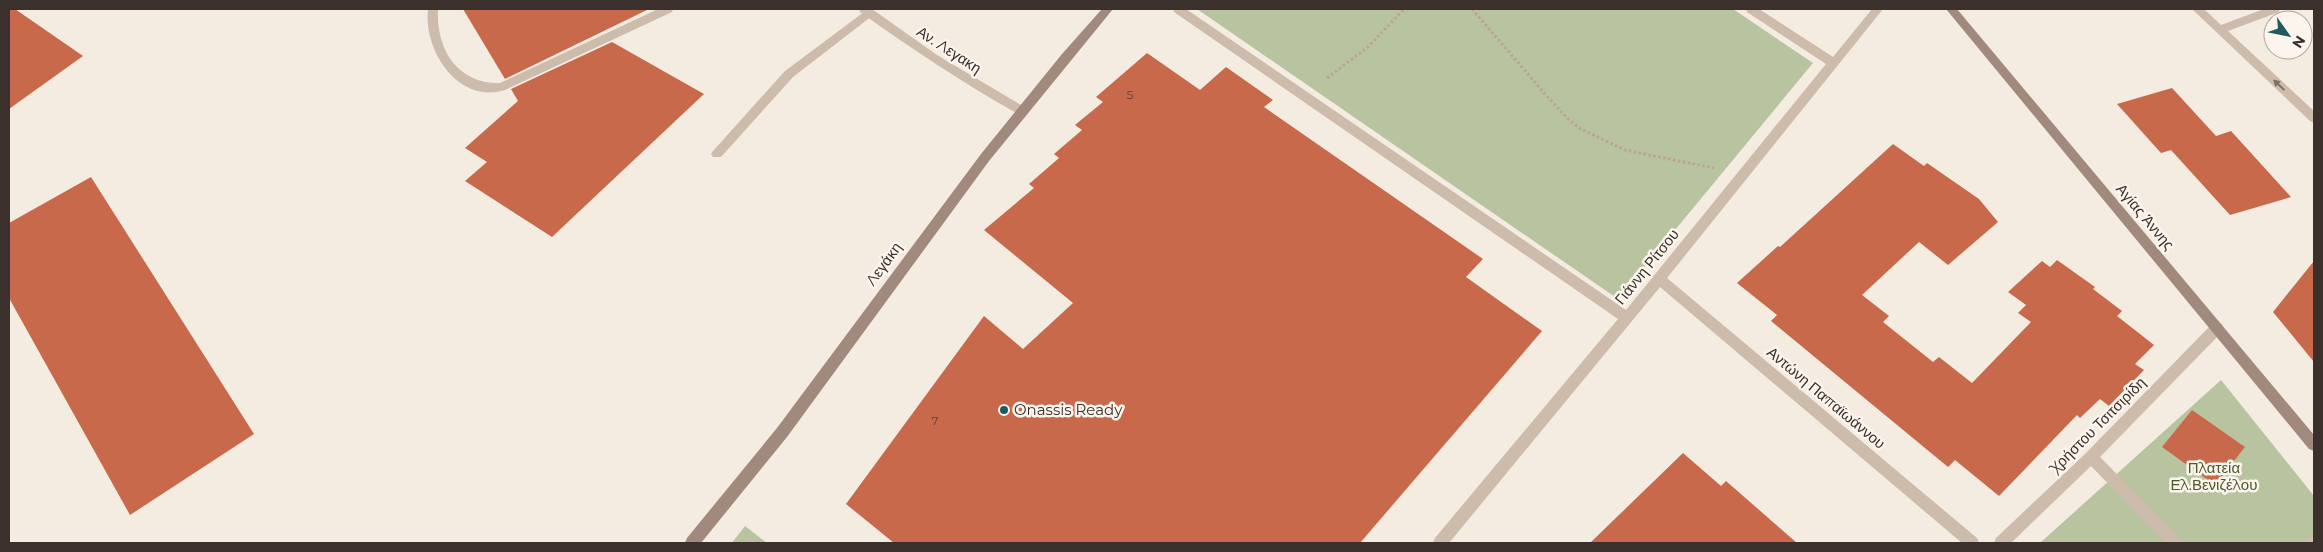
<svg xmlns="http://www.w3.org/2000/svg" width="2323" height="552" viewBox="0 0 2323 552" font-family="Montserrat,sans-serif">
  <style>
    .green { fill: #b8c4a0 }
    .building { fill: #c8694b }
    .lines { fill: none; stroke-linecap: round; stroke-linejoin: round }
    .path { stroke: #b9a596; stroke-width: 3; stroke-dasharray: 2.5 2.5; stroke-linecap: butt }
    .lane { fill: #cdbbac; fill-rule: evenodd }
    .street { fill: #cdbbac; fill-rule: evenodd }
    .secondary { fill: #a18a7d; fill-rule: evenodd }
    .oneway { fill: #7d6f65 }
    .poi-dot { fill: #1f5a5e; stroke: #fbf5ee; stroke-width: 2 }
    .labels { text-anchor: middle; stroke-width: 5; stroke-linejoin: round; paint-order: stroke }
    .number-label { font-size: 12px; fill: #5e3e33 }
    .street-label { font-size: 15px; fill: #3b302b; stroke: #fbf5ee }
    .poi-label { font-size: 15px; fill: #3b302b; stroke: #fbf5ee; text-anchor: start }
    .park-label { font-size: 15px; fill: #4a5a2e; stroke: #fbf5ee }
  </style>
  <rect width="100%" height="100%" fill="#f4ebe1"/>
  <g class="green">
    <path d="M1197 9H1733L1813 63 1618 299Z"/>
    <path d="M2221 380 2314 496V543H2040Z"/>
    <path d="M745 526 767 543H732Z"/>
  </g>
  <g class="building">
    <path d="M9 9H15L83 56 9 109Z"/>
    <path d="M463 9H649L505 79Z"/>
    <path d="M612 42 704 94 552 237 465 181 487 162 465 148 518 101 511 89Z"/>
    <path d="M1147 53 1200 90 1226 67 1273 100 1264 107 1483 259 1466 277 1542 331 1360 543H894L846 504 984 316 1023 349 1073 303 984 230 1034 188 1029 184 1059 158 1054 154 1082 130 1075 125 1103 102 1096 97Z"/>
    <path d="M2172 88 2216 136 2231 131 2291 197 2230 215 2171 150 2161 153 2117 104Z"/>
    <path d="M1893 144 1924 166 1927 163 1979 199 1998 222 1948 265 1919 242 1862 295 1889 316 1883 322 1933 362 1939 357 1972 383 2031 322 2018 313 2026 305 2008 292 2042 261 2050 267 2057 260 2095 287 2093 289 2122 311 2117 316 2154 345 2135 364 2144 370 2109 406 2100 399 2080 418 2077 415 1999 496 1955 460 1948 467 1771 321 1777 315 1737 283 1778 246 1780 247Z"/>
    <path d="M91 177 254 434 130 515 9 298V223Z"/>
    <path d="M2314 261V362L2273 312Z"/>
    <path d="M2192 410 2245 447 2215 485 2162 447Z"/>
    <path d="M1683 453 1721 486 1726 481 1797 543H1590Z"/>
  </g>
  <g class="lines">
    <g class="path">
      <path d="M1472 9 1545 94 1567 118 1581 129 1625 150 1714 168"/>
      <path d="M1327 78 1368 47 1404 9"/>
    </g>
    <g class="lane">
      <path d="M428 9H438C436 49 457 84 500 83L658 9H673L672 12 505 90C458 105 423 50 428 9Z"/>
      <path d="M868 9 872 10 873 13 872 16 793 77 721 157H713L711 154 713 151 785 71Z"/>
    </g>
    <g class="street">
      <path d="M859 9H872L937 55 1026 108 1028 111 1026 114H1018C963 83 912 49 860 12Z"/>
      <path d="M1173 9H1186L1626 310 1826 64 1747 12 1746 9H1759L1833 57 1872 9H1883L1667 278 1977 538 1979 543H1962L1660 287 1449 543H1433L1435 538 1618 319 1174 12Z"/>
      <path d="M2192 9H2204L2221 25 2264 9H2280L2279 12 2228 31 2314 111V123L2310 121Z"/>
      <path d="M2217 322 2222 324 2223 328 2222 332 2100 457 2180 538 2182 543H2166L2091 466 2011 543H1994L1996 538 2086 453 2212 324Z"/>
      <path d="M2314 536V543H2305L2307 538Z"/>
    </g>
    <g class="secondary">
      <path d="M1102 9H1113L989 161 787 437 701 543H685L687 538 777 428 981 154 1062 54Z"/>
      <path d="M1946 9H1957L2314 435V451L2309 449Z"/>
    </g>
  </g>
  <defs><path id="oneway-solid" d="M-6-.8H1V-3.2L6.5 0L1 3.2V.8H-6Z" transform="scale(1.25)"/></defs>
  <use class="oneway" href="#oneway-solid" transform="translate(2279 85) rotate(-137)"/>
  <circle class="poi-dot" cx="1004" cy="410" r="5"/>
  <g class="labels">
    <g class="number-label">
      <text x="1130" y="99">5</text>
      <text x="935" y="425">7</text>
    </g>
    <g class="street-label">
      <text transform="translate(949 50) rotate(33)" y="5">Αν. Λεγακη</text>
      <text transform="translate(2145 217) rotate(50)" y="5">Αγίας Άννης</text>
      <text transform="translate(884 264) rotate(-54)" y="5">Λεγάκη</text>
      <text transform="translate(1647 267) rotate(-51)" y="5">Γιάννη Ρίτσου</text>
      <text transform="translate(1826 398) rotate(40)" y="5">Αντώνη Παπαϊωάννου</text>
      <text transform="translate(2098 425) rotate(-45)" y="5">Χρήστου Τσιτσιρίδη</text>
    </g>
    <g class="poi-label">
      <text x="1014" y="415">Onassis Ready</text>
    </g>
    <g class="park-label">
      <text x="2214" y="473">Πλατεία<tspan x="2214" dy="17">Ελ.Βενιζέλου</tspan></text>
    </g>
  </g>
  <rect width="2323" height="552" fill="none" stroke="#3b302b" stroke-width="20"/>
  <g transform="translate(2288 35) rotate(123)"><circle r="24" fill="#fbf5ee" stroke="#aea6a0"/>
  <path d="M0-4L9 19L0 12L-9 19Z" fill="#1f5a5e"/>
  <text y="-8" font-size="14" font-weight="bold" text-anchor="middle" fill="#3b302b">N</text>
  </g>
</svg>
